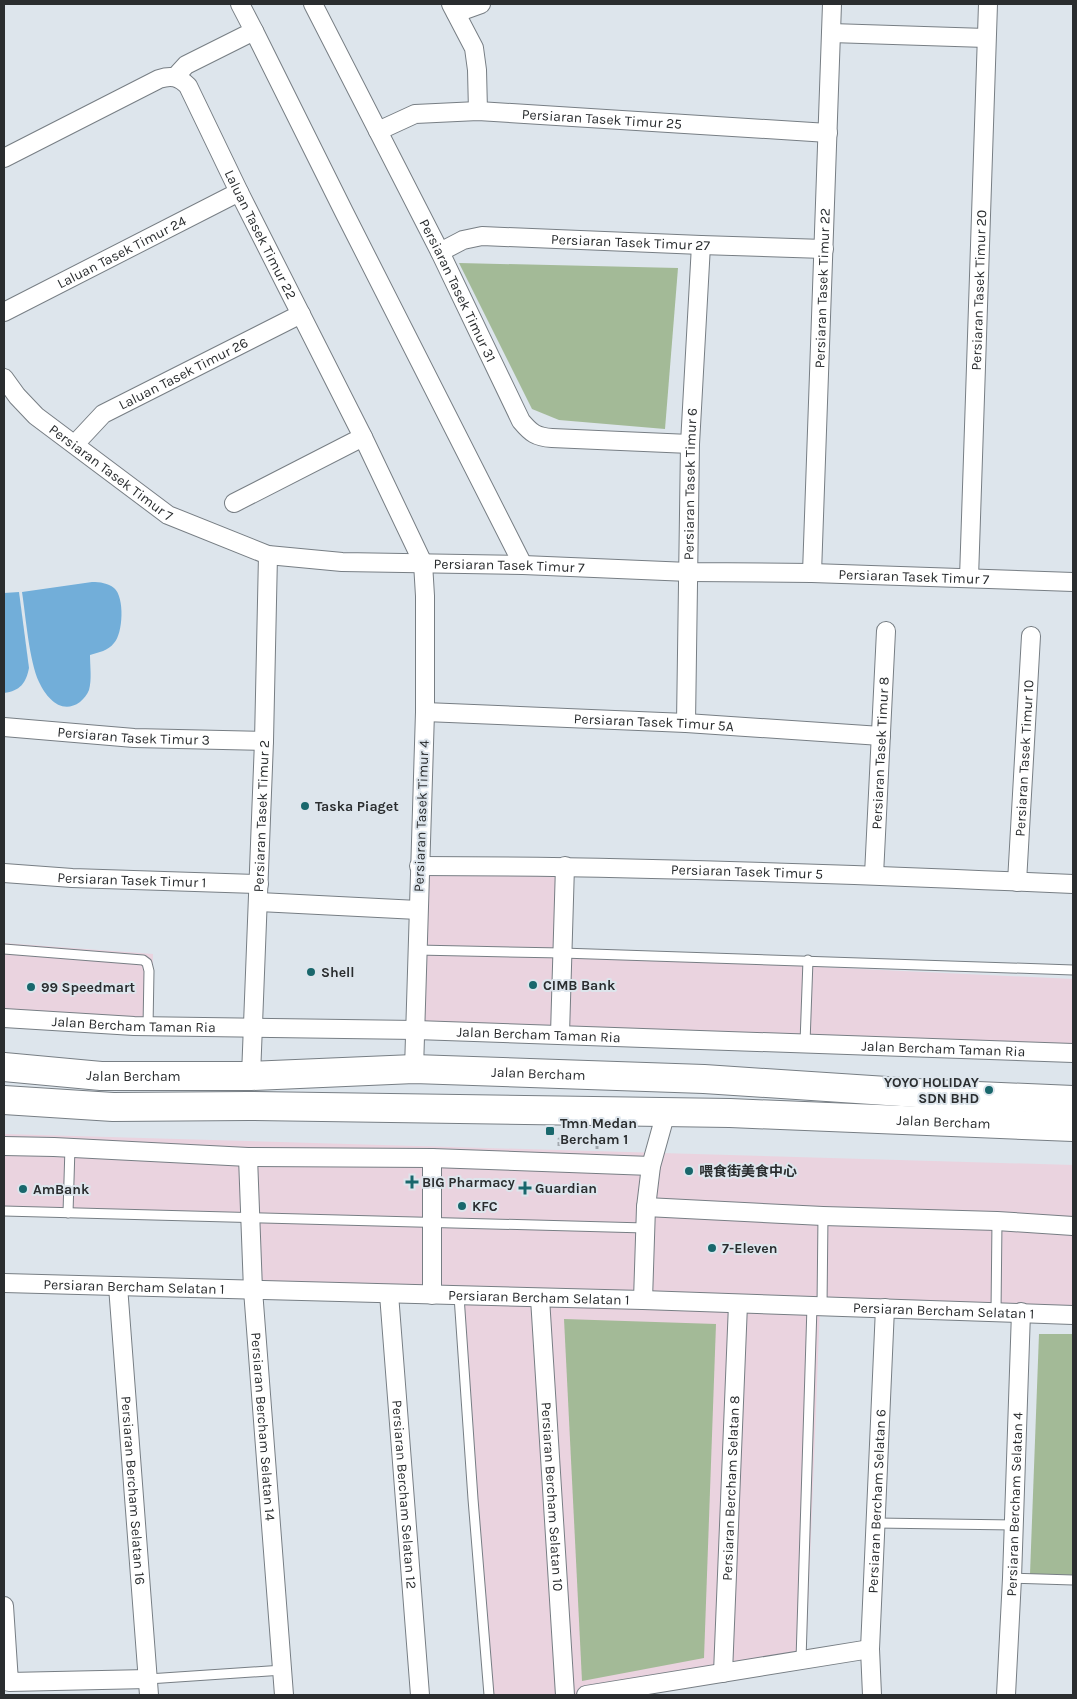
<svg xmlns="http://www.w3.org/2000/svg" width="1077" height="1699" viewBox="0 0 1077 1699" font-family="Karla,'Noto Sans SC',sans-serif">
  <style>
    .commercial { fill: #ead3df }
    .green { fill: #a3ba97 }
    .water { fill: #72aed9 }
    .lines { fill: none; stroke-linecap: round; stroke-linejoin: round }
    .service-casing { stroke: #777e84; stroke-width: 11 }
    .minor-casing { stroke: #777e84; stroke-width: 20 }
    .primary-casing { stroke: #777e84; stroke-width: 30 }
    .path { stroke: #a3a9af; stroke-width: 3; stroke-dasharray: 4 2.5; stroke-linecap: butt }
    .service { stroke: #fff; stroke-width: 9 }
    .minor { stroke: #fff; stroke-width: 18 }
    .primary { stroke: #fff; stroke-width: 28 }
    .poi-dot { fill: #19676c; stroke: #dde5ec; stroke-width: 2 }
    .labels { text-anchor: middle; stroke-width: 4; stroke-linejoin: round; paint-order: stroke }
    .street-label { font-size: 14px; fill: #2a2d2f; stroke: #dde5ec }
    .poi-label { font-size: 14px; font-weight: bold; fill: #2a2d2f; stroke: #dde5ec; text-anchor: start }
  </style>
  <rect width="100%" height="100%" fill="#dde5ec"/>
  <g class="commercial">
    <path d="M428 865 567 871V955L1073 979V1060L421 1038Z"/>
    <path d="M4 943 153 954 151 1027 4 1018Z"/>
    <path d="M4 1134 1073 1165V1317L820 1306 806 1662 612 1695H490L460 1300 256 1284V1219L4 1214Z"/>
  </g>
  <g class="green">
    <path d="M459 263 678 268 665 429 559 420 532 409Z"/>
    <path d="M564 1319 716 1324 704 1658 582 1681Z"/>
    <path d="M1039 1334H1073V1575L1030 1574Z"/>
  </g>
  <g class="water">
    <path d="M92 582C100 582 108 583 114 588 125 597 123 634 114 643 108 651 99 652 90 655 90 666 92 680 89 690 87 695 84 698 80 702 62 715 47 699 39 682 29 660 26 618 22 592Z"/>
    <path d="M19 592 29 668C26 683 20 691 4 693V593Z"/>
  </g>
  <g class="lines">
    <defs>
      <g id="service">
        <path d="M4 949 143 960 147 963 149 971 148 1027"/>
        <path d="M417 950 562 953 1073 970"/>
        <path d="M805 1043 808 960"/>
        <path d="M4 1211 645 1228"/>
        <path d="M68 1213 70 1147"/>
        <path d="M459 1296 473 1499 489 1695"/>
        <path d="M822 1306 823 1216"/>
        <path d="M996 1312 997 1221"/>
        <path d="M876 1523 1014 1525"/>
        <path d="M1012 1578 1073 1580"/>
        <path d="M801 1660 812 1306"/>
        <path d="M148 1679 283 1670"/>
      </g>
      <g id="minor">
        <path id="s1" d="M313 4 440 252 521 421C531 433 536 437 552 438L690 444"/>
        <path d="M451 4 474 48 477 70 478 111"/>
        <path d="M456 13 481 4"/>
        <path d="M254 31 344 212 523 565"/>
        <path d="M831 33 986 38"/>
        <path d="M175 77 186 65 254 31 240 4"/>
        <path id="s2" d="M378 131 415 114 478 111 828 133"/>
        <path id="s3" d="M4 158 159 79C172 75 179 77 188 86L239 192 363 437 234 503"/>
        <path id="s4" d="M440 252 463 240 482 236 701 245 824 249"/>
        <path id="s5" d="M4 312 239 192"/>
        <path id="s6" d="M4 378 17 396 36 416 168 515 268 555 342 562 523 565 689 572 812 573 1073 582"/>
        <path d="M363 437 423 563 425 596V712L414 1069"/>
        <path id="s7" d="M75 444 103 414 301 314"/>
        <path id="s8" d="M812 573 832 4"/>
        <path id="s9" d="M969 578 988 4"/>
        <path id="s10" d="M425 712 686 723 881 736"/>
        <path id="s11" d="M686 723 690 444 701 245"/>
        <path id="s12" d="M4 727 134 738 264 741"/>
        <path id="s13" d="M419 866C638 866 855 874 1073 884"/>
        <path id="s14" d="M4 873 72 878 259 884"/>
        <path id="s15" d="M874 875 886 631"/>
        <path id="s16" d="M1017 882 1031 636"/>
        <path d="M259 902 418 910"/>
        <path id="s17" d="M4 1018 134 1026 416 1030 1073 1053"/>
        <path d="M560 1034 565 866"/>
        <path id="s18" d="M251 1076 264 741 268 555"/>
        <path d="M4 1146 54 1147 248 1157 432 1158 651 1166"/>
        <path id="s19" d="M248 1157 253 1290 284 1695"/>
        <path d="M646 1207 823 1216 997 1221 1073 1226"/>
        <path id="s20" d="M4 1283 643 1300 1073 1315"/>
        <path id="s21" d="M118 1286 149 1695"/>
        <path id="s22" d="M389 1294 420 1695"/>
        <path d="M432 1295V1158"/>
        <path id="s23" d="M540 1298 565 1695"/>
        <path d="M643 1300 646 1207 651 1166 666 1112"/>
        <path d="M4 1606 9 1682 148 1679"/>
        <path id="s24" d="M723 1673 738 1304"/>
        <path d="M586 1695 870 1649"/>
        <path id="s25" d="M872 1695 870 1649 885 1308"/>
        <path id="s26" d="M1006 1695 1012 1578 1021 1312"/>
      </g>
      <g id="primary">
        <path id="s27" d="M4 1067 101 1076H251L414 1069 704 1079 932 1094 1073 1100"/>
        <path id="s28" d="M4 1100 113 1107 248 1106 730 1113 1073 1127"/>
      </g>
    </defs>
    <use href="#service" class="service-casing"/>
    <use href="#minor" class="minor-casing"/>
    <use href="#primary" class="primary-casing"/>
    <path class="path" d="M559 1146V1139H597V1149"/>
    <use href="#service" class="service"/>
    <use href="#minor" class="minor"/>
    <use href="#primary" class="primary"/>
  </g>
  <g class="poi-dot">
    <circle cx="305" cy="806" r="5"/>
    <circle cx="311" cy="972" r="5"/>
    <circle cx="533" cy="985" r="5"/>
    <circle cx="31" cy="987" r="5"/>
    <circle cx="989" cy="1090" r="5"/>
    <rect x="545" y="1126" width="10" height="10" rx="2.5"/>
    <circle cx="689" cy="1171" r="5"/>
    <path d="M409.5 1174.5h5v5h5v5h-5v5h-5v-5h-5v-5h5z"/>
    <path d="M522.5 1180.5h5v5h5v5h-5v5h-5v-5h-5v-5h5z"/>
    <circle cx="23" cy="1189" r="5"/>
    <circle cx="462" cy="1206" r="5"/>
    <circle cx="712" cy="1248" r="5"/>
  </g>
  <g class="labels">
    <g class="street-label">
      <text dy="5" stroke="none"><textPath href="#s2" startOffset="228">Persiaran Tasek Timur 25</textPath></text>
      <text dy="5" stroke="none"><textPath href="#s3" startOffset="371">Laluan Tasek Timur 22</textPath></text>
      <text dy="5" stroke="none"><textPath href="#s4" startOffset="194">Persiaran Tasek Timur 27</textPath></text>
      <text dy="5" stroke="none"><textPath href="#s5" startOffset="132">Laluan Tasek Timur 24</textPath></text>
      <text dy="5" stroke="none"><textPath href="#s8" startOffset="285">Persiaran Tasek Timur 22</textPath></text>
      <text dy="5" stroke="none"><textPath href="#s1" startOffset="321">Persiaran Tasek Timur 31</textPath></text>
      <text dy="5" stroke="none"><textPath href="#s9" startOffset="288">Persiaran Tasek Timur 20</textPath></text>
      <text dy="5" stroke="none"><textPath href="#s7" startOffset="131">Laluan Tasek Timur 26</textPath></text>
      <text dy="5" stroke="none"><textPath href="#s6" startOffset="144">Persiaran Tasek Timur 7</textPath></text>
      <text dy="5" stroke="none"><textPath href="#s11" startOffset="239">Persiaran Tasek Timur 6</textPath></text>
      <text dy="5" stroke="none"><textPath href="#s6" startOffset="564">Persiaran Tasek Timur 7</textPath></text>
      <text dy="5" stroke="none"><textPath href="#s6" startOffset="969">Persiaran Tasek Timur 7</textPath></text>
      <text dy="5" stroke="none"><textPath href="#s10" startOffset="229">Persiaran Tasek Timur 5A</textPath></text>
      <text dy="5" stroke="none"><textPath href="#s12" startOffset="130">Persiaran Tasek Timur 3</textPath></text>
      <text dy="5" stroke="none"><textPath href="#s15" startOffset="122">Persiaran Tasek Timur 8</textPath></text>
      <text dy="5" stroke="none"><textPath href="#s16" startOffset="124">Persiaran Tasek Timur 10</textPath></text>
      <text dy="5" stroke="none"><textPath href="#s18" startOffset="260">Persiaran Tasek Timur 2</textPath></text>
      <text transform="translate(421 816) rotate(-88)" y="5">Persiaran Tasek Timur 4</text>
      <text dy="5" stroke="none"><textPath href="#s13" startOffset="328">Persiaran Tasek Timur 5</textPath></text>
      <text dy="5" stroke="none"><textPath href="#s14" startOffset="128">Persiaran Tasek Timur 1</textPath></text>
      <text dy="5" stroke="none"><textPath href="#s17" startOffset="130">Jalan Bercham Taman Ria</textPath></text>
      <text dy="5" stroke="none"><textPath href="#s17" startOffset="535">Jalan Bercham Taman Ria</textPath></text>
      <text dy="5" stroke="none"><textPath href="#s17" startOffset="940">Jalan Bercham Taman Ria</textPath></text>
      <text dy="5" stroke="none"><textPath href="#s27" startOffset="535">Jalan Bercham</textPath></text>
      <text dy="5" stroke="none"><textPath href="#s27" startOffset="130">Jalan Bercham</textPath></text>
      <text dy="5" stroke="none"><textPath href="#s28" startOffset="940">Jalan Bercham</textPath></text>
      <text dy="5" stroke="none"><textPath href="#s20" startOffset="130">Persiaran Bercham Selatan 1</textPath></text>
      <text dy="5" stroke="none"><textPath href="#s20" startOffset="535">Persiaran Bercham Selatan 1</textPath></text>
      <text dy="5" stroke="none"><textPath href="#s20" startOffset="940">Persiaran Bercham Selatan 1</textPath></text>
      <text dy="5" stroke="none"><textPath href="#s19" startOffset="270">Persiaran Bercham Selatan 14</textPath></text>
      <text dy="5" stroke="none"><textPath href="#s24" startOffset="185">Persiaran Bercham Selatan 8</textPath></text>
      <text dy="5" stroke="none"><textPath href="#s21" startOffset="205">Persiaran Bercham Selatan 16</textPath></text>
      <text dy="5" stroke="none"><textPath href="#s22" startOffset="201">Persiaran Bercham Selatan 12</textPath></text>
      <text dy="5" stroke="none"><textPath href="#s23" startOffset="199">Persiaran Bercham Selatan 10</textPath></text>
      <text dy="5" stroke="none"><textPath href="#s25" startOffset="194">Persiaran Bercham Selatan 6</textPath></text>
      <text dy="5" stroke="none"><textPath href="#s26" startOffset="191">Persiaran Bercham Selatan 4</textPath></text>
    </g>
    <g class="poi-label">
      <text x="315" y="811">Taska Piaget</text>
      <text x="321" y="977">Shell</text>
      <text x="543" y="990">CIMB Bank</text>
      <text x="41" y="992">99 Speedmart</text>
      <text x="979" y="1087" text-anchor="end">YOYO HOLIDAY<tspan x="979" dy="16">SDN BHD</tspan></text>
      <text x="560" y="1128">Tmn Medan<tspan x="560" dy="16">Bercham 1</tspan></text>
      <text x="699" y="1176">喂食街美食中心</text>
      <text x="422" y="1187">BIG Pharmacy</text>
      <text x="535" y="1193">Guardian</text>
      <text x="33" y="1194">AmBank</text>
      <text x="472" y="1211">KFC</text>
      <text x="722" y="1253">7-Eleven</text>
    </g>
  </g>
  <rect width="1077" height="1699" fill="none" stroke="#2a2d2f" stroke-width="10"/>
</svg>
